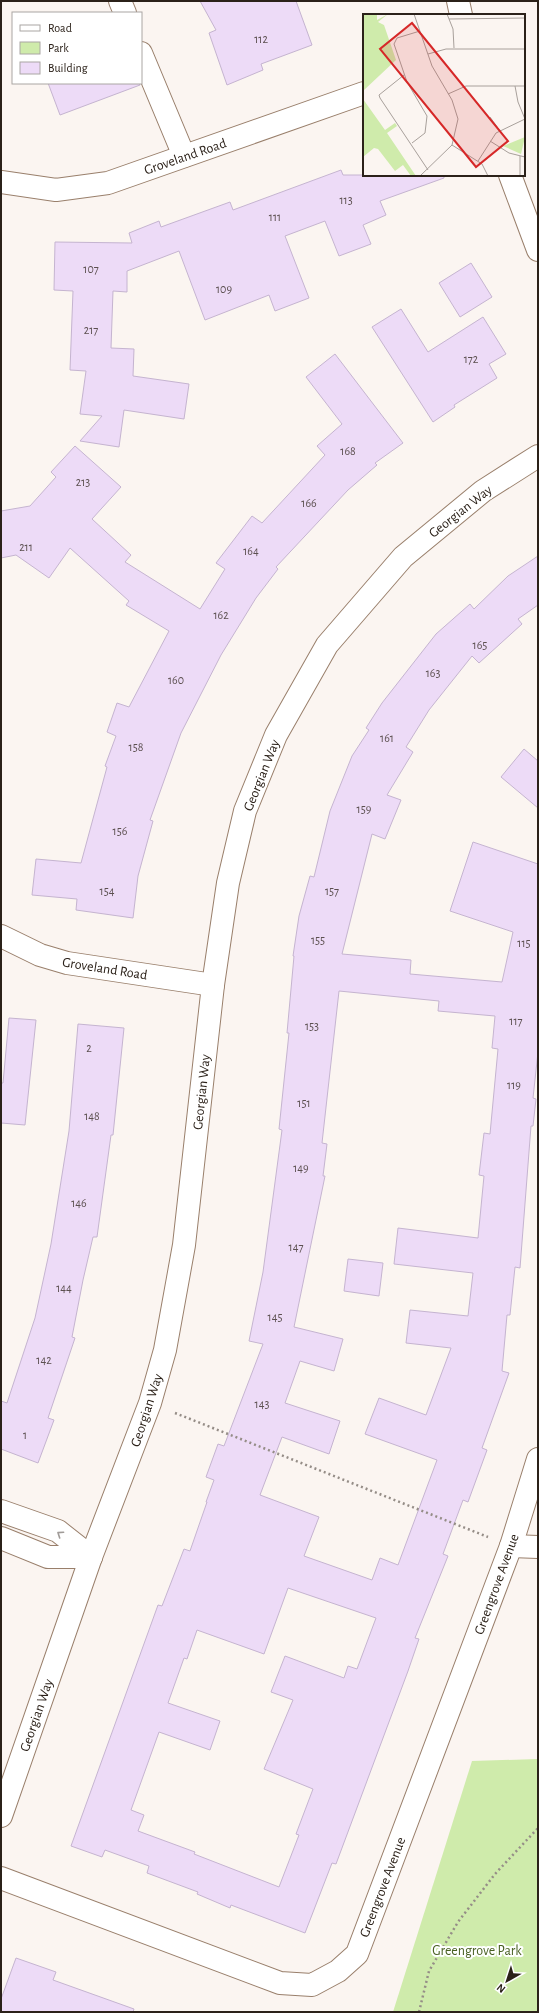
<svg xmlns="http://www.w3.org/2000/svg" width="539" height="2013" viewBox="0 0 539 2013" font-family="'Alegreya Sans',sans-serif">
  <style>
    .green { fill: #cfebab }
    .building { fill: #eddbf7; stroke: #c5b4d0; fill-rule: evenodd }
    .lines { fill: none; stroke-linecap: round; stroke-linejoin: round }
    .minor-casing { stroke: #997f6b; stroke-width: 24 }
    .tertiary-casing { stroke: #997f6b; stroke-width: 24 }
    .path { stroke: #958d87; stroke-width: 2.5; stroke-dasharray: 2 3; stroke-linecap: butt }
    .minor { stroke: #fff; stroke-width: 22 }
    .tertiary { stroke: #fff; stroke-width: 22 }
    .oneway { stroke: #a09b98 }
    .labels { text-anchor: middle; stroke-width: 4; stroke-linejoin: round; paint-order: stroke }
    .number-label { font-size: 12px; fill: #5c5050 }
    .street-label { font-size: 14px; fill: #2b2119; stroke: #fff }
    .park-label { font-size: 14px; fill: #4a6124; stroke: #fff }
    .inset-road { fill: none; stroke: #a8a09b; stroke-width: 1 }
    .view { fill: #d62828; fill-opacity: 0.15; stroke: #d62828; stroke-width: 2 }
    .inset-edge { fill: none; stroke: #2b2119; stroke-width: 2 }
  </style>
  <rect width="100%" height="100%" fill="#fbf5f1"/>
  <path class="green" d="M538 1759V2012H393L472 1761Z"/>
  <g class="building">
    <path d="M200 1H296L312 45 261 64 263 70 227 85 209 33 216 30Z"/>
    <path d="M48 83H139L140 85 60 115Z"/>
    <path d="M341 170 343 175H444V178L380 201 386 215 363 225 371 244 339 256 325 221 285 236 309 298 275 311 269 295 205 320 179 251 127 271V292L113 291 111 348 134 349 133 376 189 384 184 419 124 410 119 447 80 441 102 416 80 414 86 371 70 370 73 291 54 290 55 242 132 243 129 233 159 221 161 227 230 202 233 210Z"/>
    <path d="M471 263 492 297 460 317 439 283Z"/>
    <path d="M401 309 428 352 483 317 506 354 489 364 497 378 454 405 455 407 433 422 372 327Z"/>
    <path d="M335 354 403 443 375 463 377 465 348 490 276 567 278 569 256 598 221 655 181 733 150 820 153 821 138 876 133 918 76 910 77 899 32 895 36 859 81 863 107 767 105 766 116 736 107 732 117 703 129 707 169 631 126 605 129 601 70 548 49 578 16 555 1 558V511L30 506 56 477 51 472 75 446 121 487 92 519 131 555 125 562 200 609 225 569 216 563 252 516 262 523 325 455 317 446 342 424 306 377Z"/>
    <path d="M538 556V605L518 619 522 624 479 663 472 656 429 710 406 747 413 752 387 795 401 800 385 839 372 834 342 954 411 960 410 974 502 982 513 932 450 911 473 842 538 864V1052L533 1098 536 1099 533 1126H531L520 1268 515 1267 510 1315H507L502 1371 509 1373 482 1448 487 1450 468 1502 463 1500 443 1554 448 1556 415 1638 419 1639 408 1671 336 1864 332 1863 305 1933 231 1905 230 1908 197 1894 198 1892 147 1873 149 1866 105 1850 102 1857 71 1846 158 1605 162 1606 184 1549 190 1551 207 1502H206L214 1480 206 1477 218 1444 224 1446 263 1344 249 1341 263 1272 282 1130 279 1129 289 1033H287L294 956H293L299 916 310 876 314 877 330 811 352 756 369 730 366 728 382 703 436 634 470 604 474 609 508 576ZM339 991 439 1001 438 1011 495 1016 492 1048 498 1049 490 1134 484 1133 479 1175 484 1176 478 1238 398 1228 394 1264 473 1273 468 1316 410 1310 406 1343 451 1348 426 1415 379 1398 365 1434 437 1460 398 1565 380 1558 372 1580 304 1556 319 1517 260 1495 282 1437 329 1454 340 1421 285 1403 300 1361 334 1371 343 1339 294 1327 325 1176H323L327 1144 322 1143ZM288 1588 376 1618 357 1669 348 1666 344 1678 285 1656 271 1692 293 1700 264 1769 313 1789 296 1834 299 1835 279 1887 194 1854 195 1852 138 1831 144 1815 131 1810 159 1732 210 1750 220 1721 168 1703 184 1658 187 1659 197 1630 264 1654Z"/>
    <path d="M524 749 538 761V808L501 777Z"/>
    <path d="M9 1018 36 1020 25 1125 1 1123V1083H3Z"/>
    <path d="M78 1024 124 1028 113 1135H111L97 1237H93L83 1280 72 1337 75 1338 48 1418 54 1420 38 1463 1 1449V1401L7 1403 35 1318 51 1244 69 1131Z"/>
    <path d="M348 1259 383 1263 379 1296 344 1291Z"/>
    <path d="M16 1958 56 1972 53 1980 134 2009 133 2012H1V1999Z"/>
  </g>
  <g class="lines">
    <defs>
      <g id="minor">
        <path d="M120 1 125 13"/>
        <path d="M458 1 461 15"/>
        <path d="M141 53 184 156"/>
        <path d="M510 175 538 250"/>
        <path d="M1 182 56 190 108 183 364 93"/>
        <path d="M1 936 40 955 67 963 213 985"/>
        <path d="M511 1546 538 1547"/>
        <path d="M1 1878 280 1983 312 1985 338 1971 357 1954 511 1546 538 1459"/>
      </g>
      <g id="tertiary">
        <path d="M1 1511 58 1531 91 1557"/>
        <path d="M1 1538 48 1557H91"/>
        <path d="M1 1816 91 1557 150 1403 165 1350 184 1245 213 985 228 883 245 811 276 735 327 645 403 557 483 491 538 456"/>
      </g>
    </defs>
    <use href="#minor" class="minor-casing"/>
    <use href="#tertiary" class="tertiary-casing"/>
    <g class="path">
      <path d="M175 1413 488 1537"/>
      <path d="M419 2012 429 1971 458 1922 495 1874 538 1828"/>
    </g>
    <use href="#minor" class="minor"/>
    <use href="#tertiary" class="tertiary"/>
  </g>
  <defs><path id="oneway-chevron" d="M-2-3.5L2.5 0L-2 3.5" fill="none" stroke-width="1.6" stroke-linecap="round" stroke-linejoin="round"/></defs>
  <use class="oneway" href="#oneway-chevron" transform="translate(60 1534) rotate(-146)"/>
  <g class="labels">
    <g class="number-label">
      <text x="261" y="43">112</text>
      <text x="346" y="204">113</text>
      <text x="275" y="221">111</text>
      <text x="91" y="273">107</text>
      <text x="224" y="293">109</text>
      <text x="91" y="334">217</text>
      <text x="471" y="363">172</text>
      <text x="348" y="455">168</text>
      <text x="83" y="486">213</text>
      <text x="309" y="507">166</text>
      <text x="26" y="551">211</text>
      <text x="251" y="555">164</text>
      <text x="221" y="619">162</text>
      <text x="480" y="649">165</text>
      <text x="433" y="677">163</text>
      <text x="176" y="684">160</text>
      <text x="387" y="742">161</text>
      <text x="136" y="751">158</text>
      <text x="364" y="813">159</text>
      <text x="120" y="835">156</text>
      <text x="107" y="895">154</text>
      <text x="332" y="895">157</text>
      <text x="318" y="944">155</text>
      <text x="524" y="947">115</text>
      <text x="516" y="1025">117</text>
      <text x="312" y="1030">153</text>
      <text x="89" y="1052">2</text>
      <text x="514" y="1089">119</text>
      <text x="304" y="1107">151</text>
      <text x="92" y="1120">148</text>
      <text x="301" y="1172">149</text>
      <text x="79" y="1207">146</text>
      <text x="296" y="1251">147</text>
      <text x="64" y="1292">144</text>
      <text x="275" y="1321">145</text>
      <text x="44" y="1364">142</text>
      <text x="262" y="1408">143</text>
      <text x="25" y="1439">1</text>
    </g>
    <g class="street-label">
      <text transform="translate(185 156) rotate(-19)" y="5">Groveland Road</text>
      <text transform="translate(460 511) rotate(-38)" y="5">Georgian Way</text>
      <text transform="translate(261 775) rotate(-68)" y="5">Georgian Way</text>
      <text transform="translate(105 968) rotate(9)" y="5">Groveland Road</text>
      <text transform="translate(201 1092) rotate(-84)" y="5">Georgian Way</text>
      <text transform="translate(146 1410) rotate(-72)" y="5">Georgian Way</text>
      <text transform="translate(496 1584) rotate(-70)" y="5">Greengrove Avenue</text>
      <text transform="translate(36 1715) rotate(-71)" y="5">Georgian Way</text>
      <text transform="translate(382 1887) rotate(-69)" y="5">Greengrove Avenue</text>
    </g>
    <g class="park-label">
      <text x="477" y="1955">Greengrove Park</text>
    </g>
  </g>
  <g transform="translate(363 14)">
    <rect width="162" height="162" fill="#fbf5f1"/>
    <path d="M0 0H14V6L25 0 15 8 21 11 33 46 0 77ZM0 85 22 116 32 109 34 112 24 119 53 162H48L40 151 32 157 15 135 11 134 0 143ZM162 123 158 140 140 132Z" fill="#cfebab"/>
    <path class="inset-road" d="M51 0 69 52 89 86 95 105 89 131 57 162M84 0 90 15 91 34M86 5 162 4M65 40 83 35H162M41 61 16 81 17 84 65 156M152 72 155 88 162 105M85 80 103 72H162M127 103 137 117M127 127 146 139 162 143M49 129 62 119 64 102 44 68 31 30 34 24 57 17M89 131 119 150 125 162M157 142V162M115 147 133 119 162 105"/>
    <path class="view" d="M49 9 145 127 113 153 17 35Z"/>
    <rect width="162" height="162" class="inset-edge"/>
  </g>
  <rect width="539" height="2013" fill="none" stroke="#2b2119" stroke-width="4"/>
  <rect x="12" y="12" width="130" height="72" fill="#ffffff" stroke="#aaa6a3"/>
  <rect x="20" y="25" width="20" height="6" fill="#ffffff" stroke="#aaa6a3"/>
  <text x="48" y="32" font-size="12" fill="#2b2119">Road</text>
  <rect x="20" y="42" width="20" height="12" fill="#cfebab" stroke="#aaa6a3"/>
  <text x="48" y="52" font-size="12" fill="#2b2119">Park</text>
  <rect x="20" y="62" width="20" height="12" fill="#eddbf7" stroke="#aaa6a3"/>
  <text x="48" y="72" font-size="12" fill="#2b2119">Building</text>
  <g transform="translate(507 1981) rotate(219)" stroke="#ffffff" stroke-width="3" paint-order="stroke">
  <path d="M0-3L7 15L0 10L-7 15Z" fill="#2b2119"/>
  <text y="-6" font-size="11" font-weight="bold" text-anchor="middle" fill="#2b2119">N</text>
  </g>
</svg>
